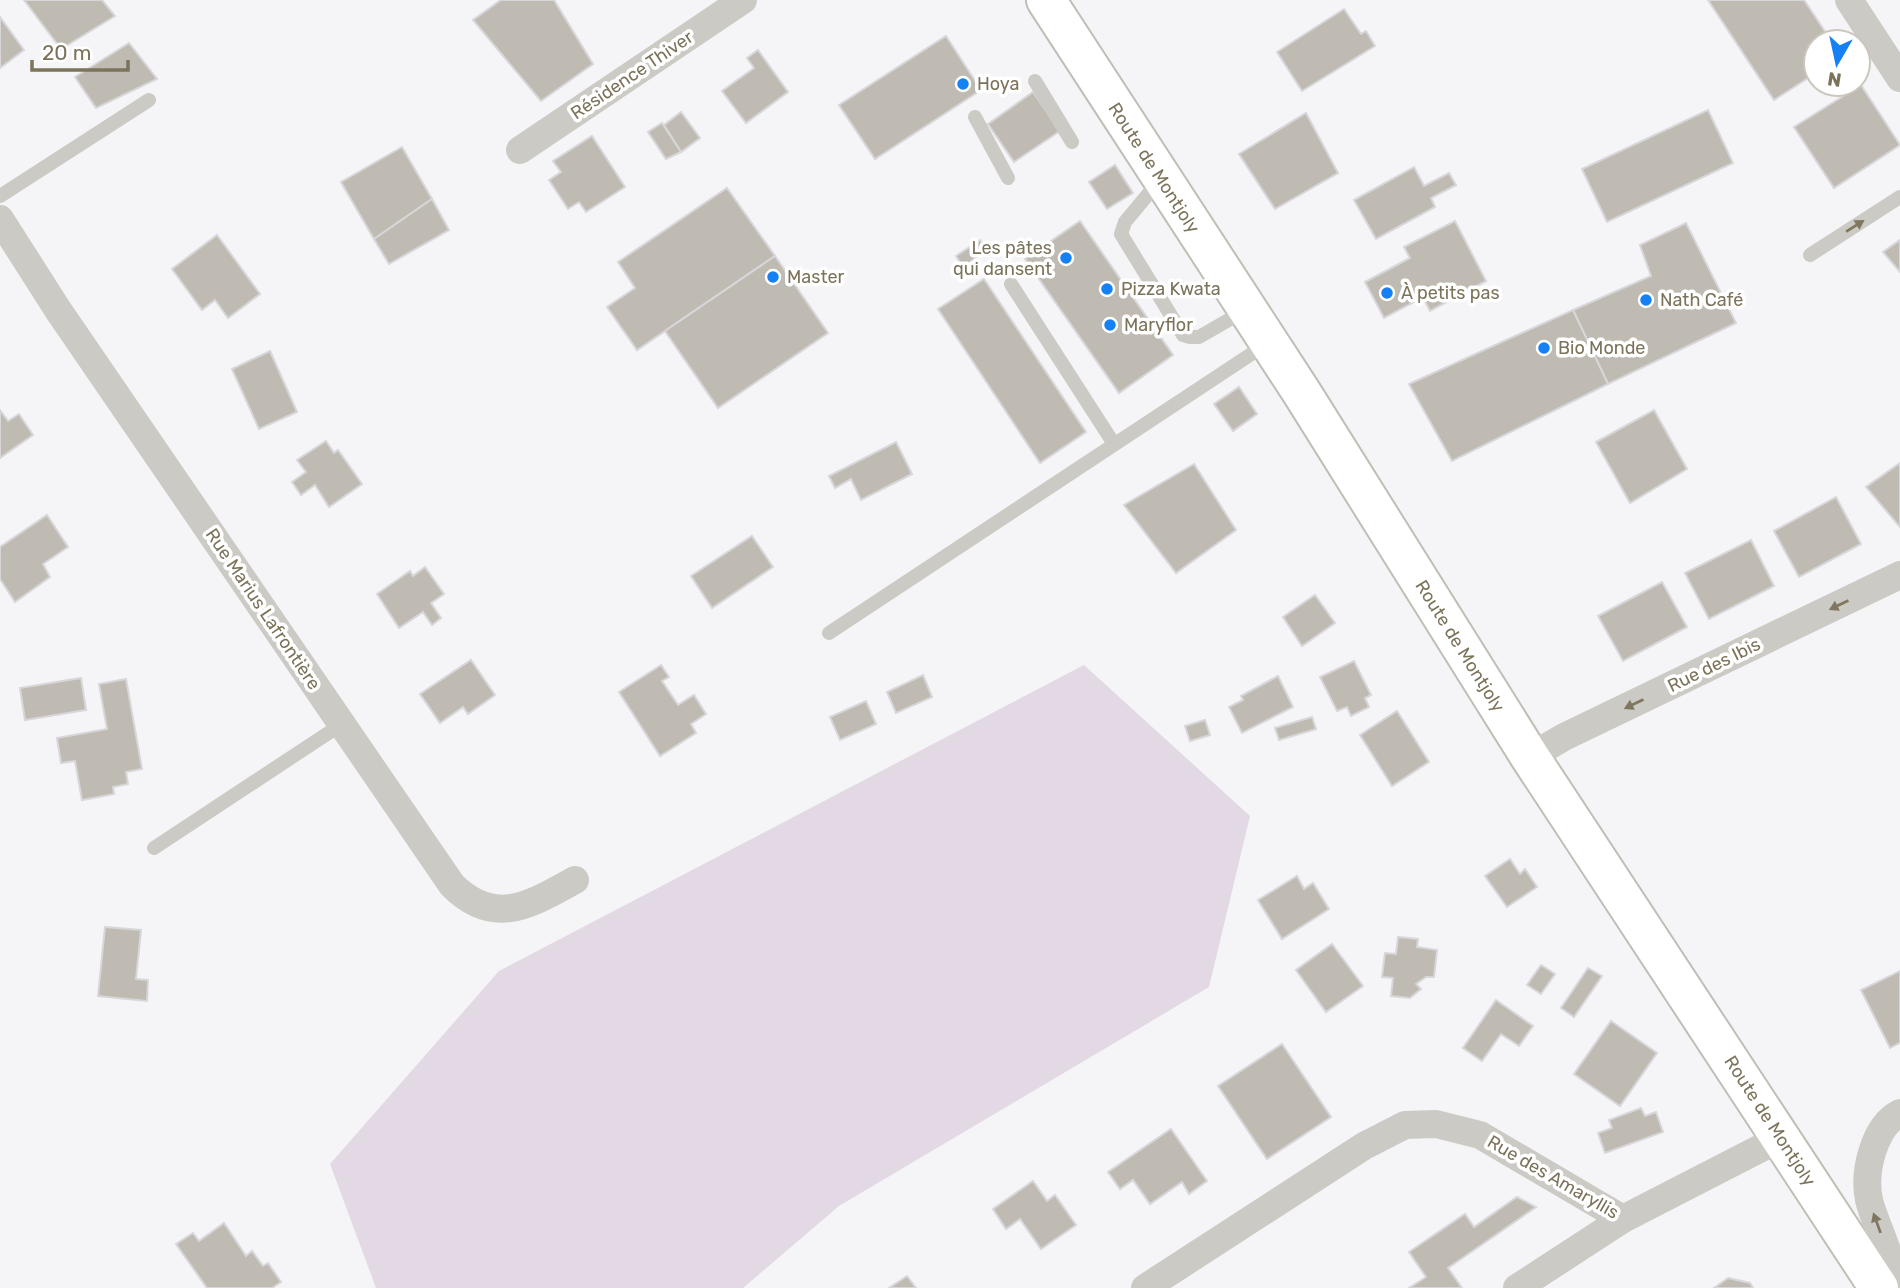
<svg xmlns="http://www.w3.org/2000/svg" width="1900" height="1288" viewBox="0 0 1900 1288" font-family="Rubik,sans-serif">
  <style>
    .green { fill: #e2d9e4 }
    .building { fill: #bfbbb2; stroke: #d7d6d9; stroke-width: 2 }
    .lines { fill: none; stroke-linecap: round; stroke-linejoin: round }
    .secondary-casing { stroke: #c1beb6; stroke-width: 42 }
    .service { stroke: #cccac4; stroke-width: 14 }
    .minor { stroke: #cccac4; stroke-width: 28 }
    .secondary { stroke: #fff; stroke-width: 38 }
    .oneway { fill: #807760 }
    .poi-dot { fill: #1681f5; stroke: #fff; stroke-width: 2.5 }
    .labels { text-anchor: middle; stroke-width: 7; stroke-linejoin: round; paint-order: stroke }
    .street-label { font-size: 18px; fill: #7c735b; stroke: #fff }
    .poi-label { font-size: 18px; fill: #7c735b; stroke: #fff; text-anchor: start }
  </style>
  <rect width="100%" height="100%" fill="#f5f4f7"/>
  <path class="green" d="M1084 665 1250 816 1209 987 839 1206 743 1288H376L330 1164 499 971Z"/>
  <g class="building">
    <path d="M24 0H102L115 16 61 49Z"/>
    <path d="M501 0H554L593 64 541 101 473 20Z"/>
    <path d="M1708 0H1804L1832 42H1816V73L1774 100Z"/>
    <path d="M1344 9 1361 34 1366 31 1375 46 1302 91 1277 52Z"/>
    <path d="M0 17 24 50 0 68Z"/>
    <path d="M946 36 981 90 875 159 839 105Z"/>
    <path d="M129 43 157 79 96 108 75 77Z"/>
    <path d="M758 50 788 92 746 123 722 91 754 68 747 58Z"/>
    <path d="M1861 85 1900 145 1834 188 1794 127Z"/>
    <path d="M1033 92 1060 131 1014 162 988 124Z"/>
    <path d="M1708 110 1733 163 1607 222 1582 169Z"/>
    <path d="M681 112 700 138 681 152 664 125Z"/>
    <path d="M1306 113 1338 173 1275 209 1239 154Z"/>
    <path d="M662 123 681 152 666 159 648 132Z"/>
    <path d="M592 136 625 187 586 212 579 202 568 209 549 180 561 172 553 161Z"/>
    <path d="M402 147 432 199 374 239 341 182Z"/>
    <path d="M1115 165 1133 193 1107 209 1089 182Z"/>
    <path d="M1414 167 1424 186 1449 173 1456 185 1431 198 1435 207 1376 239 1354 200Z"/>
    <path d="M727 188 775 256 637 350 607 307 635 288 618 262Z"/>
    <path d="M432 199 449 230 389 264 374 239Z"/>
    <path d="M1080 221 1173 355 1119 393 1025 259Z"/>
    <path d="M1455 221 1486 281 1430 311 1423 297 1384 318 1365 282 1410 258 1404 247Z"/>
    <path d="M1686 223 1736 323 1608 384 1573 310 1651 276 1640 245Z"/>
    <path d="M217 235 260 294 228 318 215 300 202 310 172 269Z"/>
    <path d="M980 240 987 250 963 267 956 256Z"/>
    <path d="M1900 240V272L1883 252Z"/>
    <path d="M775 256 828 333 718 408 665 331Z"/>
    <path d="M984 279 1086 432 1040 463 938 309Z"/>
    <path d="M1573 310 1608 384 1452 461 1409 384Z"/>
    <path d="M270 351 297 412 259 429 232 369Z"/>
    <path d="M1239 387 1257 414 1233 431 1214 404Z"/>
    <path d="M0 410 8 421 19 414 33 435 0 458Z"/>
    <path d="M1654 410 1687 469 1630 503 1596 442Z"/>
    <path d="M326 441 334 453 338 450 362 484 329 507 315 485 301 495 292 482 306 472 297 460Z"/>
    <path d="M896 442 912 474 861 500 851 479 835 488 829 476Z"/>
    <path d="M1900 463V527L1866 487Z"/>
    <path d="M1194 464 1236 530 1176 573 1124 505Z"/>
    <path d="M1836 497 1861 544 1799 577 1774 531Z"/>
    <path d="M47 515 68 547 43 564 50 577 15 602 0 579V547Z"/>
    <path d="M752 536 773 567 712 608 691 576Z"/>
    <path d="M1751 540 1774 586 1709 619 1685 573Z"/>
    <path d="M425 567 444 594 431 603 441 618 432 625 423 612 399 628 377 594 410 571 413 576Z"/>
    <path d="M1662 582 1687 627 1623 661 1598 616Z"/>
    <path d="M1315 595 1335 623 1302 646 1283 617Z"/>
    <path d="M471 660 495 695 468 714 463 707 440 723 420 694Z"/>
    <path d="M1354 661 1371 695 1365 698 1369 707 1351 716 1347 707 1337 711 1320 677Z"/>
    <path d="M661 665 669 677 662 681 678 705 694 695 706 714 691 724 696 733 660 756 619 692Z"/>
    <path d="M923 675 932 697 896 713 887 692Z"/>
    <path d="M1278 676 1293 707 1242 733 1229 707 1243 700 1241 696Z"/>
    <path d="M81 678 86 710 25 720 20 688Z"/>
    <path d="M126 679 142 769 126 772 128 784 113 787 114 794 82 800 75 761 61 763 57 738 107 729 99 684Z"/>
    <path d="M866 701 876 724 840 740 830 717Z"/>
    <path d="M1397 711 1429 762 1392 786 1360 735Z"/>
    <path d="M1312 717 1316 729 1279 740 1275 728Z"/>
    <path d="M1205 720 1210 735 1190 741 1185 726Z"/>
    <path d="M1510 859 1520 874 1525 869 1537 887 1507 907 1485 876Z"/>
    <path d="M1297 876 1304 889 1313 883 1329 909 1282 939 1258 900Z"/>
    <path d="M105 927 141 930 136 979 148 980 147 1001 98 996Z"/>
    <path d="M1398 937 1418 939 1417 947 1437 950 1434 977H1426L1416 984 1421 989 1410 998 1391 996 1393 978 1382 977 1385 953 1396 954Z"/>
    <path d="M1332 944 1363 986 1326 1012 1296 970Z"/>
    <path d="M1541 965 1555 974 1541 994 1527 985Z"/>
    <path d="M1588 968 1602 976 1574 1017 1561 1008Z"/>
    <path d="M1900 971V1043L1890 1048 1861 990Z"/>
    <path d="M1496 1000 1533 1026 1519 1046 1501 1034 1482 1061 1463 1048Z"/>
    <path d="M1611 1021 1657 1053 1620 1106 1574 1074Z"/>
    <path d="M1282 1044 1331 1117 1267 1159 1218 1086Z"/>
    <path d="M1641 1108 1645 1116 1656 1112 1663 1132 1605 1153 1598 1133 1612 1128 1609 1120Z"/>
    <path d="M1171 1129 1207 1181 1189 1194 1182 1182 1150 1204 1133 1180 1120 1189 1108 1172Z"/>
    <path d="M1033 1181 1047 1201 1055 1195 1076 1225 1041 1249 1020 1219 1006 1229 993 1209Z"/>
    <path d="M1517 1197 1536 1207 1448 1268 1462 1288H1409L1426 1277 1409 1252 1465 1214 1474 1227Z"/>
    <path d="M224 1223 246 1256 252 1251 263 1266 268 1263 281 1282 272 1288H207L176 1244 193 1233 199 1241Z"/>
    <path d="M907 1276 916 1288H889Z"/>
    <path d="M1728 1278 1750 1283 1753 1288H1714Z"/>
  </g>
  <g class="lines">
    <defs>
      <path id="secondary" d="M1046 0 1302 393 1530 757 1879 1288"/>
    </defs>
    <use href="#secondary" class="secondary-casing"/>
    <g class="service">
      <path d="M1035 81 1072 142"/>
      <path d="M975 117 1008 178"/>
      <path d="M1160 180 1125 222 1121 234 1183 335 1190 337H1199L1246 310"/>
      <path d="M0 196 149 100"/>
      <path d="M1810 255 1900 197"/>
      <path d="M1011 284 1114 444"/>
      <path d="M829 633 1268 343"/>
      <path d="M154 848 342 724"/>
    </g>
    <g class="minor">
      <path d="M1849 0 1900 78"/>
      <path d="M520 150 743 0"/>
      <path d="M0 219 58 310 452 885C495 928 531 904 575 880"/>
      <path d="M1530 757 1564 737 1900 575"/>
      <path d="M1145 1288 1364 1146 1405 1125 1436 1124 1480 1135 1623 1219"/>
      <path d="M1517 1288 1623 1219 1763 1147 1779 1135"/>
      <path d="M1896 1288C1893 1276 1891 1263 1887 1251 1882 1234 1873 1217 1869 1200 1863 1172 1874 1126 1900 1113"/>
    </g>
    <use href="#secondary" class="secondary"/>
  </g>
  <defs><path id="oneway-solid" d="M-6-.8H1V-3.2L6.5 0L1 3.2V.8H-6Z" transform="scale(1.75)"/></defs>
  <g class="oneway">
    <use href="#oneway-solid" transform="translate(1855 226) rotate(-32)"/>
    <use href="#oneway-solid" transform="translate(1839 605) rotate(154)"/>
    <use href="#oneway-solid" transform="translate(1634 704) rotate(154)"/>
    <use href="#oneway-solid" transform="translate(1877 1223) rotate(-110)"/>
  </g>
  <g class="poi-dot">
    <circle cx="963" cy="84" r="7"/>
    <circle cx="1066" cy="258" r="7"/>
    <circle cx="773" cy="277" r="7"/>
    <circle cx="1107" cy="289" r="7"/>
    <circle cx="1387" cy="293" r="7"/>
    <circle cx="1646" cy="300" r="7"/>
    <circle cx="1110" cy="325" r="7"/>
    <circle cx="1544" cy="348" r="7"/>
  </g>
  <g class="labels">
    <g class="street-label">
      <text transform="translate(632 75) rotate(-34)" y="6">Résidence Thiver</text>
      <text transform="translate(1154 168) rotate(57)" y="6">Route de Montjoly</text>
      <text transform="translate(263 609) rotate(56)" y="6">Rue Marius Lafrontière</text>
      <text transform="translate(1460 646) rotate(58)" y="6">Route de Montjoly</text>
      <text transform="translate(1714 665) rotate(-26)" y="6">Rue des Ibis</text>
      <text transform="translate(1770 1121) rotate(57)" y="6">Route de Montjoly</text>
      <text transform="translate(1553 1177) rotate(30)" y="6">Rue des Amaryllis</text>
    </g>
    <g class="poi-label">
      <text x="977" y="90">Hoya</text>
      <text x="1052" y="254" text-anchor="end">Les pâtes<tspan x="1052" dy="21">qui dansent</tspan></text>
      <text x="787" y="283">Master</text>
      <text x="1121" y="295">Pizza Kwata</text>
      <text x="1401" y="299">À petits pas</text>
      <text x="1660" y="306">Nath Café</text>
      <text x="1124" y="331">Maryflor</text>
      <text x="1558" y="354">Bio Monde</text>
    </g>
  </g>
  <g transform="translate(1837 63) rotate(189)"><circle r="33" fill="#ffffff" stroke="#cbc7bd" stroke-width="2"/>
  <path d="M0-5L12 26L0 18L-12 26Z" fill="#1681f5"/>
  <text y="-10" font-size="19" font-weight="bold" text-anchor="middle" fill="#7c735b">N</text>
  </g>
  <path d="M32 60v10h96v-10" fill="none" stroke="#7c735b" stroke-width="3.5"/>
  <text x="42" y="60" font-size="21" fill="#7c735b" stroke="#ffffff" stroke-width="5" paint-order="stroke">20 m</text>
</svg>
